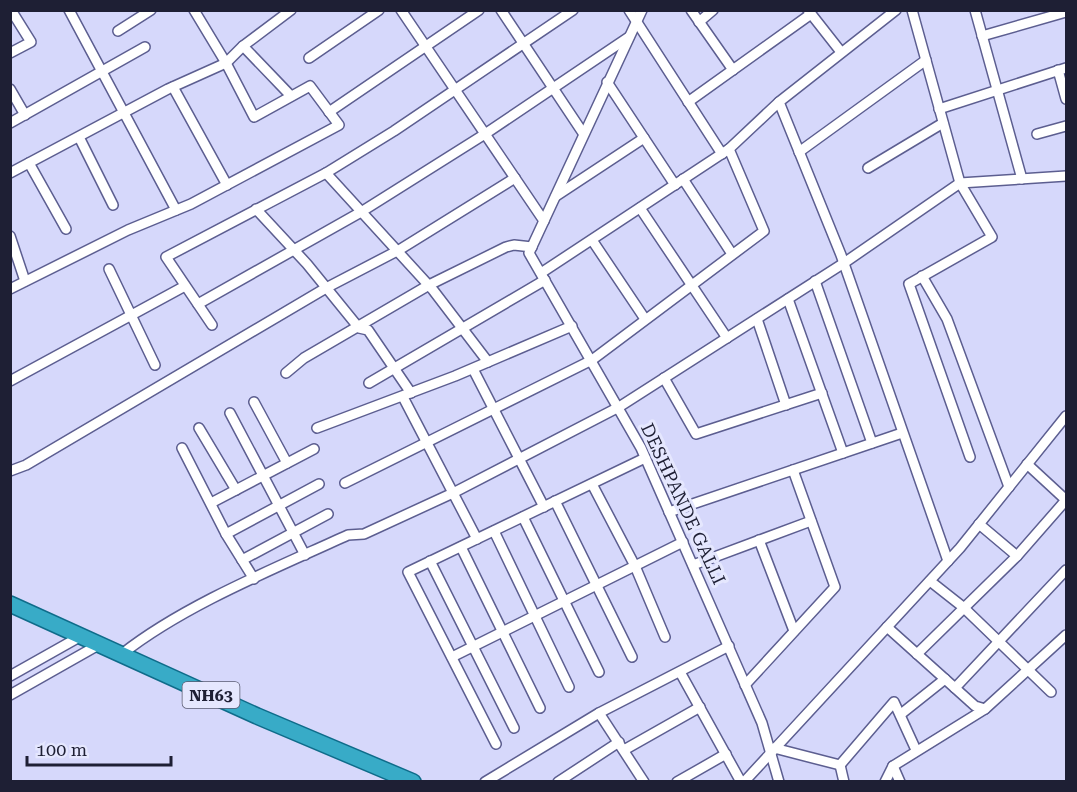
<svg xmlns="http://www.w3.org/2000/svg" width="1077" height="792" viewBox="0 0 1077 792" font-family="'Roboto Serif',serif">
  <style>
    .lines { fill: none; stroke-linecap: round; stroke-linejoin: round }
    .minor-casing { stroke: #5c5e90; stroke-width: 12 }
    .trunk-casing { stroke: #0f6c8a; stroke-width: 18 }
    .minor { stroke: #fff; stroke-width: 9 }
    .trunk { stroke: #38abc7; stroke-width: 15 }
    .labels { text-anchor: middle; stroke-width: 6; stroke-linejoin: round; paint-order: stroke }
    .shield { fill: #e5e7fe; stroke: #5a5b71; stroke-width: 1.5 }
    .shield-label { font-size: 16px; font-weight: bold; fill: #1e1f34 }
    .street-label { font-size: 18px; fill: #1e1f34; stroke: #e5e7fe }
  </style>
  <rect width="100%" height="100%" fill="#d6d8fb"/>
  <g class="lines">
    <defs>
      <g id="minor">
        <path d="M69 10 176 210"/>
        <path d="M194 10 226 63 243 46 291 10"/>
        <path d="M401 10 544 221"/>
        <path d="M501 10 583 133"/>
        <path d="M629 10 722 154"/>
        <path d="M642 10 529 253 641 448 762 723 779 782"/>
        <path d="M691 10 733 70"/>
        <path d="M808 10 841 52"/>
        <path d="M896 10 779 102 841 255 948 561"/>
        <path d="M912 10 960 183 992 237 909 284 970 457"/>
        <path d="M975 10 1022 179"/>
        <path d="M699 22 713 10"/>
        <path d="M118 31 151 10"/>
        <path d="M982 36 1066 12"/>
        <path d="M243 46 291 96"/>
        <path d="M10 53 31 42 11 10"/>
        <path d="M309 58 379 10"/>
        <path d="M1058 70 1066 99"/>
        <path d="M607 82 675 185"/>
        <path d="M173 87 227 185"/>
        <path d="M10 89 25 115"/>
        <path d="M688 102 811 14"/>
        <path d="M939 109 1066 68"/>
        <path d="M329 112 479 10"/>
        <path d="M10 123 145 47"/>
        <path d="M1037 134 1066 126"/>
        <path d="M79 137 113 205"/>
        <path d="M799 152 926 60"/>
        <path d="M29 163 66 229"/>
        <path d="M868 168 943 123"/>
        <path d="M10 173 168 89 226 63 254 117 310 86 339 125 191 204 128 230 10 289"/>
        <path d="M326 173 433 290 488 362"/>
        <path d="M683 179 732 254"/>
        <path d="M556 196 644 138"/>
        <path d="M640 208 727 338"/>
        <path d="M256 209 307 264 359 328 368 330 411 393"/>
        <path d="M10 236 25 281"/>
        <path d="M592 240 645 319"/>
        <path d="M109 269 155 365"/>
        <path d="M541 273 729 149 779 102"/>
        <path d="M922 276 947 319 1009 487"/>
        <path d="M815 281 872 443"/>
        <path d="M788 299 843 453"/>
        <path d="M198 304 361 212 485 134 629 37"/>
        <path d="M757 319 786 405"/>
        <path d="M212 325 166 257 326 173 394 131 573 10"/>
        <path d="M473 369 544 507"/>
        <path d="M286 373 304 358 429 285 506 247 514 245 532 247"/>
        <path d="M664 378 696 434 822 393"/>
        <path d="M10 381 185 286"/>
        <path d="M369 383 545 280"/>
        <path d="M403 397 477 539"/>
        <path d="M254 402 287 463"/>
        <path d="M230 413 305 555"/>
        <path d="M199 428 236 490"/>
        <path d="M317 428 455 376 572 326"/>
        <path d="M182 448 226 534 254 579"/>
        <path d="M1027 464 1066 500"/>
        <path d="M10 471 26 465 326 288 399 250 515 178"/>
        <path d="M345 483 592 360 764 231 729 149"/>
        <path d="M592 484 635 566 665 637"/>
        <path d="M555 501 632 657"/>
        <path d="M211 503 314 449"/>
        <path d="M669 512 902 433"/>
        <path d="M523 517 599 672"/>
        <path d="M979 524 1017 556"/>
        <path d="M494 531 569 687"/>
        <path d="M226 534 319 484"/>
        <path d="M759 540 794 631"/>
        <path d="M461 547 540 708"/>
        <path d="M242 560 328 514"/>
        <path d="M430 561 514 728"/>
        <path d="M693 565 811 521"/>
        <path d="M930 581 963 607 1051 692"/>
        <path d="M887 627 955 688 1066 570"/>
        <path d="M122 654C184 605 276 568 348 535L364 534 453 493 619 407 844 263 960 183 1066 176"/>
        <path d="M917 654 1017 556 1066 500"/>
        <path d="M452 657 683 542"/>
        <path d="M680 672 741 782"/>
        <path d="M10 676 81 636"/>
        <path d="M745 685 835 587 793 470"/>
        <path d="M955 688 975 706 985 709 1066 635"/>
        <path d="M10 695 100 644"/>
        <path d="M599 713 644 782"/>
        <path d="M901 714 945 679"/>
        <path d="M496 744 408 572 645 458"/>
        <path d="M774 748 840 765 894 702 916 750"/>
        <path d="M624 750 700 707"/>
        <path d="M840 765 844 782"/>
        <path d="M893 766 900 782"/>
        <path d="M485 782 599 713 729 646"/>
        <path d="M558 782 619 742"/>
        <path d="M677 782 726 754"/>
        <path d="M744 782 960 548 1066 416"/>
        <path d="M885 782 893 766 985 709"/>
      </g>
      <path id="trunk" d="M10 604 257 716 413 782"/>
    </defs>
    <use href="#minor" class="minor-casing"/>
    <use href="#trunk" class="trunk-casing"/>
    <use href="#minor" class="minor"/>
    <use href="#trunk" class="trunk"/>
  </g>
  <g class="labels">
    <rect class="shield" x="182.5" y="682" width="57" height="26" rx="4.5"/>
    <g class="shield-label">
      <text x="211" y="701">NH63</text>
    </g>
    <g class="street-label">
      <text transform="translate(683 504) rotate(65)" y="6">DESHPANDE GALLI</text>
    </g>
  </g>
  <rect width="1077" height="792" fill="none" stroke="#1e1f34" stroke-width="24"/>
  <path d="M27 756v9h144v-9" fill="none" stroke="#1e1f34" stroke-width="3"/>
  <text x="36" y="756" font-size="18" fill="#1e1f34" stroke="#e5e7fe" stroke-width="4.5" paint-order="stroke">100 m</text>
</svg>
